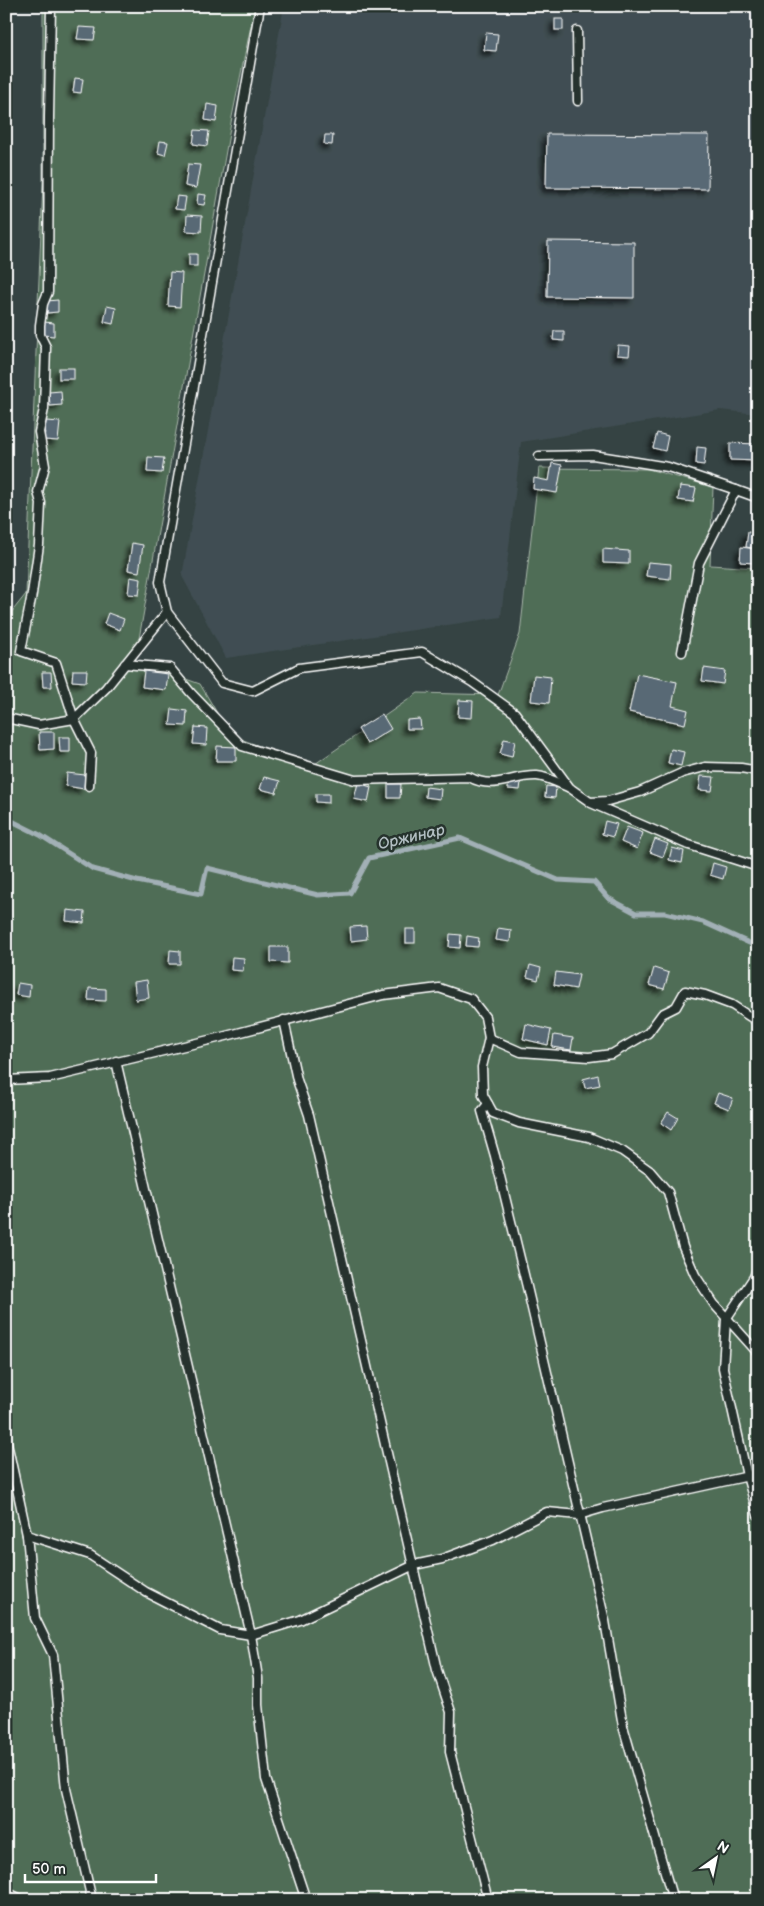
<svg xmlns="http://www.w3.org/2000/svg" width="764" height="1906" viewBox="0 0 764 1906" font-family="'Balsamiq Sans',sans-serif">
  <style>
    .built { fill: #404e52 }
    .green { fill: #506d56; stroke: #a8b6aa }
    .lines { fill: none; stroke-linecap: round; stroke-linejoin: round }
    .stream { stroke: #a2b0b6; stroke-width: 5 }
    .building { fill: #586975; stroke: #fff; filter: url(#shadow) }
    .service-casing { stroke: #fff; stroke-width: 11 }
    .service { stroke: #26332d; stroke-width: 8 }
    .labels { text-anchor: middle; stroke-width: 5; stroke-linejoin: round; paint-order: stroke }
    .water-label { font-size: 16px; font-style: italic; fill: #b2bec2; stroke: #26332d }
  </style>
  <defs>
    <filter id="shadow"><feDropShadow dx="-4.5" dy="4.5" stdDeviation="2.5" flood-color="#0009"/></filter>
  </defs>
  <rect width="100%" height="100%" fill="#354343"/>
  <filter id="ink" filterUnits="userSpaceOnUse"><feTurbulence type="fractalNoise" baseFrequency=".02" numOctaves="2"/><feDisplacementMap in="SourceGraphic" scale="10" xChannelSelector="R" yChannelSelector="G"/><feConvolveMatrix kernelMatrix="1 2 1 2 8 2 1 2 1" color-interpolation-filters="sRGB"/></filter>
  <g filter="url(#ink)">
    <path class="built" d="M284 6H758V414L720 410 521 442 501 617 226 658 182 576Z"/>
    <path class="green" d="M43 6H255L232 117 135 661 200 684 230 735 312 766 418 693 498 695 520 634 539 468 648 469 713 487 710 565 758 568V1900H6V619L26 594 43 182Z"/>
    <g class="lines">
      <path class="stream" d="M6 818 40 835 93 869 137 881 201 894 207 868 318 895 350 893 369 858 460 838 558 880 594 882 608 898 636 913H665L703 922 758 947"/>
    </g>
    <g class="building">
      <rect x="555" y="19" width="8" height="11"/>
      <path d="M79 27 96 28 94 40 77 39Z"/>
      <path d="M486 33 498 34 496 51 484 50Z"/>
      <path d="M75 78 83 79 81 93 73 92Z"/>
      <path d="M207 104 218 106 216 122 205 120Z"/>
      <path d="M195 130 209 131 207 146 193 144Z"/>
      <path d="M547 134 709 135 708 189 546 188Z"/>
      <path d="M325 135H333L332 145 324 144Z"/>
      <path d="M160 141 168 142 165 155 158 153Z"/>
      <path d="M188 164 200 165 196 188 185 186Z"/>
      <path d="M198 194 206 195 204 205 197 204Z"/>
      <path d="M177 196 186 197 184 210 175 209Z"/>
      <path d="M187 215 202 216 201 232 186 231Z"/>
      <path d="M548 241 634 242V298L547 297Z"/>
      <rect x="189" y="254" width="8" height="12"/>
      <path d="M170 272 182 273 180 307 168 306Z"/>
      <path d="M58 300V312L47 313V301Z"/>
      <path d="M107 306 116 308 113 324 104 322Z"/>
      <path d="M44 322 54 323V336L44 335Z"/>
      <path d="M554 331H564V341L553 340Z"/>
      <path d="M618 345 630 346 629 356 617 355Z"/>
      <rect x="59" y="368" width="15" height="11"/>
      <path d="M61 391 62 405 50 406 49 392Z"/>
      <path d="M46 421 60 422 58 441 44 440Z"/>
      <path d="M657 433 668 436 665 451 653 448Z"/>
      <path d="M730 443 758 444V461L730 460Z"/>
      <path d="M697 447 706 448 704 465 696 464Z"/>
      <path d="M148 457 164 458 162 473 147 472Z"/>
      <path d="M552 463 562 465 557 493 533 489 534 478 549 481Z"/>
      <path d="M680 486 696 488 693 502 678 500Z"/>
      <path d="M748 532 758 533V549L746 547Z"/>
      <path d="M132 543 143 545 139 572 128 570Z"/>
      <path d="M741 547 756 549 754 563 740 562Z"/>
      <path d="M603 549 629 551V564L603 563Z"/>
      <path d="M648 562 671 564 670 579 646 576Z"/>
      <path d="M130 577 141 579 139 595 128 594Z"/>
      <path d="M108 613 124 619 120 630 104 624Z"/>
      <path d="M704 668 725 671 723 684 702 681Z"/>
      <path d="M73 670H87L86 682 72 681Z"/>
      <path d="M144 671 168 674 166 690 142 687Z"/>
      <path d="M42 672H51L52 687H43Z"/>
      <path d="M637 674 677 682 672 706 688 710 685 724 629 712Z"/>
      <path d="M534 675 551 677 549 703 531 701Z"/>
      <path d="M459 700 473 701 472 718 458 717Z"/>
      <path d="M172 709 187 711 186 726 170 725Z"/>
      <path d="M382 714 391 729 367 744 358 729Z"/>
      <path d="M420 719 421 729H407V720Z"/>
      <path d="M195 727 207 728 206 745 193 744Z"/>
      <path d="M39 732H54V749L40 750Z"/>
      <path d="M59 737H70V752H60Z"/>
      <path d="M504 739 515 741 512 757 500 754Z"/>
      <path d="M217 746 236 747V761H216Z"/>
      <path d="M671 749 684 752 681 766 668 763Z"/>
      <path d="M67 773 85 775 84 789 66 786Z"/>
      <path d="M701 776 714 777 712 791 699 790Z"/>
      <path d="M264 777 280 781 276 793 260 789Z"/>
      <path d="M509 781 521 782 520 790 508 789Z"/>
      <path d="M358 783 371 787 368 802 354 799Z"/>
      <path d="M388 784H401L400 798H388Z"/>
      <path d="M546 786 556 787 555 798 545 797Z"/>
      <path d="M426 787 441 789 440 799 425 797Z"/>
      <path d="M316 794H329V803L316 802Z"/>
      <path d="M605 821 617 824 613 837 602 834Z"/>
      <path d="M627 827 643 833 637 849 621 842Z"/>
      <path d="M655 839 668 844 663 857 650 852Z"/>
      <path d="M672 848 684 851 682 863 669 860Z"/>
      <path d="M713 863 726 867 723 879 710 875Z"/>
      <path d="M67 910 85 912 84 923 66 921Z"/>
      <path d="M366 926 367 939 351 941 350 927Z"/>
      <path d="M498 928 511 930 510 942 496 940Z"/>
      <rect x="406" y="929" width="9" height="14"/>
      <path d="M450 934 461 935 460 948 449 947Z"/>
      <path d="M467 936 479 938 478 947 466 946Z"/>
      <path d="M271 947H288V963L271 962Z"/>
      <path d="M170 950 180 951V964H169Z"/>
      <path d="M232 957 244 958 243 971 231 970Z"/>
      <path d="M530 965 541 968 538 980 527 977Z"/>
      <path d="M654 968 669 973 664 989 649 985Z"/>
      <path d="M556 972 579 975 576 989 554 985Z"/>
      <path d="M147 980 149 998 136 1000 134 982Z"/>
      <path d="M18 983 30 985 29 997 16 995Z"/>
      <path d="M89 988 106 989V1001L88 1000Z"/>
      <path d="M526 1024 551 1030 548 1045 523 1039Z"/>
      <path d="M554 1035 573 1038 571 1050 552 1047Z"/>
      <path d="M598 1075 600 1085 585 1088 583 1079Z"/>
      <path d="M718 1093 733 1098 729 1109 714 1103Z"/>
      <path d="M668 1112 678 1118 671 1130 661 1123Z"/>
    </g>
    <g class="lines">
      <defs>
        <g id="service">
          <path d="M51 6 49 117 48 292 43 304 40 325V335L46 347 44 409 39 432 45 466 38 492 41 503 39 545 32 594 21 651 56 663 74 719 91 753 89 786"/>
          <path d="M260 6 160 582 167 612 222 683 253 691 299 668 422 652 472 682 515 713 570 788 590 802 608 801 640 792 682 773 705 767 741 768 758 771"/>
          <path d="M577 31 578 101"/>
          <path d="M539 456 593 455 668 467 736 490"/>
          <path d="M682 652 699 563 736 490 758 498"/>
          <path d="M125 664 170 668 191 693 242 746 355 780 469 777C495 791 511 775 537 776 548 777 560 784 570 788"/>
          <path d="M6 718 39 725 74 719 106 688 167 612"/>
          <path d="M591 803 686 844 758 867"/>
          <path d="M284 1020 297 1080 309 1115 437 1670 451 1712 450 1752 488 1900"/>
          <path d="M489 1038 521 1052 589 1057 612 1054 648 1033 662 1014 676 1007 685 991 705 995 732 1005 758 1022"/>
          <path d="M116 1061 251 1635 258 1678V1705L266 1779 306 1900"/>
          <path d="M6 1080 50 1078 226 1036 383 995 439 988 471 999 485 1017 489 1038 482 1067 483 1095 493 1113 519 1123 589 1137 622 1151 650 1171 668 1192 683 1247 695 1275 714 1304 758 1353"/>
          <path d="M488 1104 482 1111 495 1156 527 1287 605 1621 623 1726 673 1900"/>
          <path d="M758 1267 754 1277 726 1319 723 1368 747 1476 758 1515"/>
          <path d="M6 1438 27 1535 35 1618 53 1655 66 1789 92 1900"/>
          <path d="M27 1535 90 1555 146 1592 220 1630 251 1635 300 1620 414 1565 442 1559 493 1540 547 1512 579 1515 603 1508 758 1474"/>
          <path d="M6 1892 23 1900"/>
        </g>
      </defs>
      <use href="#service" class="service-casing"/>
      <use href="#service" class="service"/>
    </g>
  </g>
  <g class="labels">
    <g class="water-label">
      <text transform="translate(411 836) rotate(-13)" y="6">Оржинар</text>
    </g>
  </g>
  <rect width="764" height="1906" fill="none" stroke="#26332d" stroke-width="25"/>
  <rect x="12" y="12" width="739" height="1881" fill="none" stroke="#fff" stroke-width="2" filter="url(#ink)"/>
  <g transform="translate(716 1858) rotate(33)" stroke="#26332d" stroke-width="4" paint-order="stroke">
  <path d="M0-4L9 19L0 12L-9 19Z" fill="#ffffff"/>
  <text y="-8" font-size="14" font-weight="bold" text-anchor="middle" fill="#ffffff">N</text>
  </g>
  <path d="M25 1874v8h131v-8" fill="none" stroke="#ffffff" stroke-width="2.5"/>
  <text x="32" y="1874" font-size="15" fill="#ffffff" stroke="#26332d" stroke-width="4" paint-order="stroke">50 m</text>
</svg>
